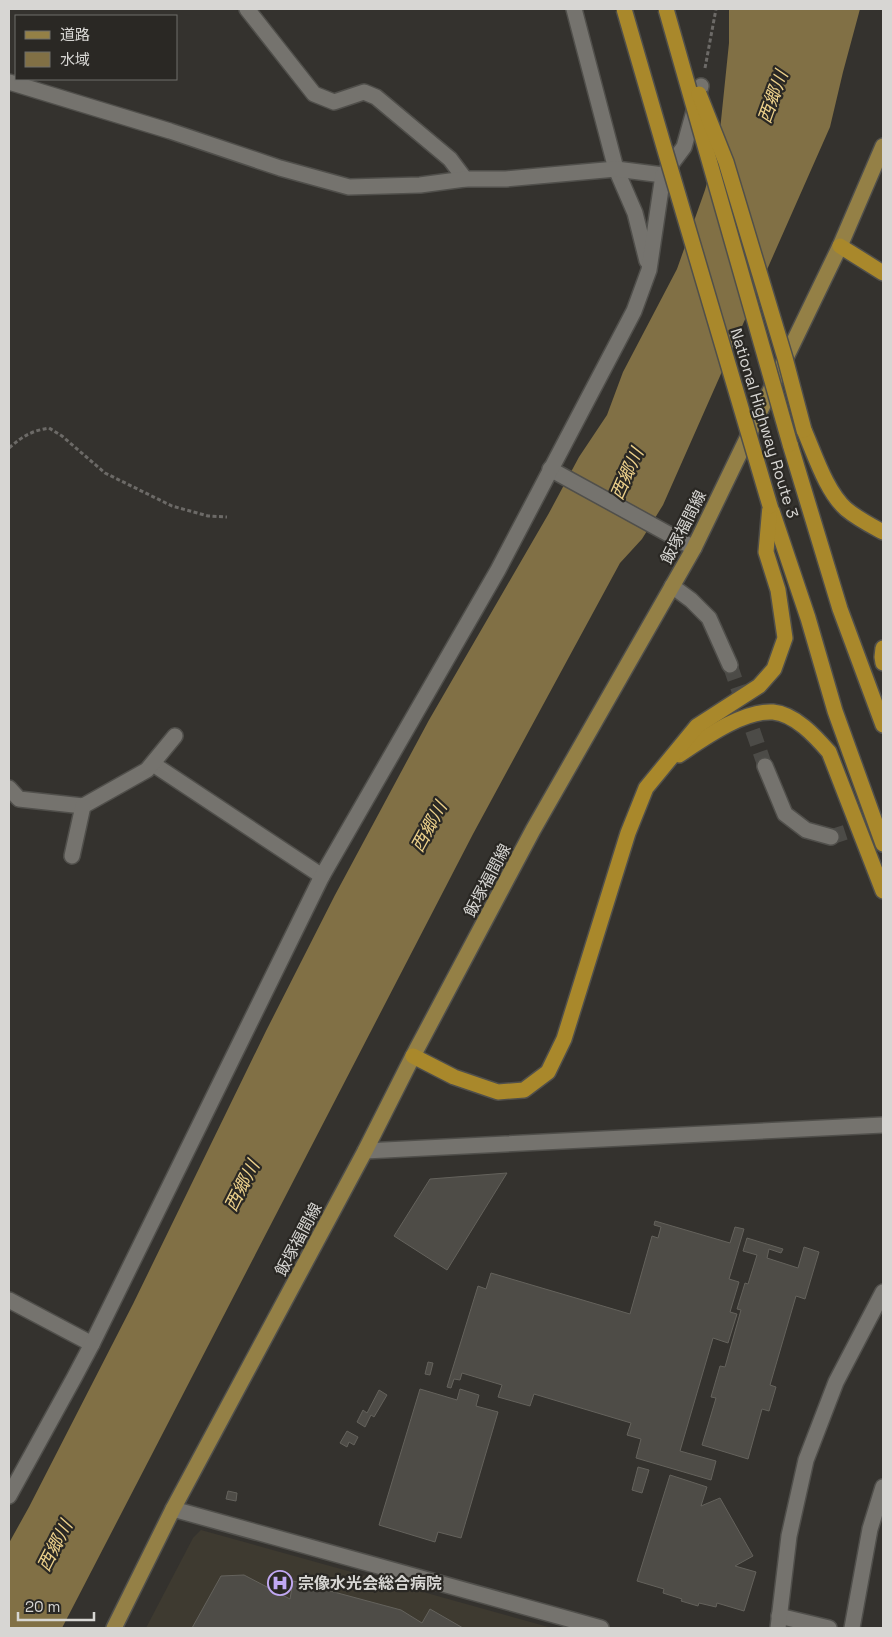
<svg xmlns="http://www.w3.org/2000/svg" width="892" height="1637" viewBox="0 0 892 1637" font-family="'Space Grotesk','Noto Sans JP',sans-serif">
  <style>
    .built { fill: #3e3a30 }
    .water { fill: #817045 }
    .building { fill: #4e4c47; stroke: #64625c }
    .lines { fill: none; stroke-linecap: round; stroke-linejoin: round }
    .minor-tunnel { stroke: #4c4b47; stroke-width: 15; stroke-dasharray: 15 8; stroke-linecap: butt }
    .minor-casing { stroke: #504f4b; stroke-width: 18 }
    .major-casing { stroke: #504f4b; stroke-width: 18 }
    .highway-casing { stroke: #504f4b; stroke-width: 18 }
    .path { stroke: #6c6a67; stroke-width: 3; stroke-dasharray: 4 2.5; stroke-linecap: butt }
    .minor { stroke: #75736e; stroke-width: 15 }
    .major { stroke: #948046; stroke-width: 15 }
    .highway { stroke: #a9882b; stroke-width: 15 }
    .highway-bridge-casing { stroke: #504f4b; stroke-width: 18; stroke-linecap: butt }
    .highway-bridge { stroke: #a9882b; stroke-width: 15 }
    .labels { text-anchor: middle; stroke-width: 4.5; stroke-linejoin: round; paint-order: stroke }
    .street-label { font-size: 16px; fill: #d7d6d3; stroke: #2a2824 }
    .poi-label { font-size: 16px; font-weight: bold; fill: #d7d6d3; stroke: #2a2824; text-anchor: start }
    .water-label { font-size: 18px; font-style: italic; fill: #ecd08a; stroke: #2a2824 }
  </style>
  <rect width="100%" height="100%" fill="#34322e"/>
  <path class="built" d="M201 1530 552 1628H146L193 1538Z"/>
  <path class="water" d="M729 9H860L843 72 830 127 663 505 642 539 620 563 473 834 62 1628H9V1543L29 1507 133 1304 266 1031 335 895 429 720 549 513 579 457 607 415 623 372 677 269 705 190 719 140 729 43Z"/>
  <g class="building">
    <path d="M507 1173 447 1270 394 1236 430 1179Z"/>
    <path d="M655 1221 730 1243 735 1227 744 1229 729 1279 739 1282 730 1312 737 1314 728 1343 713 1338 680 1451 716 1461 711 1480 636 1458 641 1439 627 1435 631 1423 534 1394 530 1406 498 1397 502 1385 462 1373 460 1380 454 1379 451 1388 447 1387 478 1286 486 1289 491 1273 630 1314 652 1236 658 1238 661 1227 654 1225Z"/>
    <path d="M747 1238 783 1249 781 1253 769 1249 767 1258 798 1268 804 1247 819 1252 805 1299 796 1296 770 1385 776 1387 769 1411 762 1409 748 1459 702 1445 716 1398 711 1397 720 1366 725 1367 741 1310 737 1309 745 1283 748 1284 757 1255 743 1251Z"/>
    <path d="M428 1362 433 1363 430 1375 425 1374Z"/>
    <path d="M420 1389 457 1400 460 1389 479 1395 476 1406 498 1412 461 1538 438 1532 435 1542 379 1525Z"/>
    <path d="M379 1390 387 1395 374 1417 371 1415 365 1427 357 1422 363 1410 367 1413Z"/>
    <path d="M347 1431 358 1437 354 1445 349 1442 347 1447 340 1443Z"/>
    <path d="M638 1467 649 1470 642 1493 632 1490Z"/>
    <path d="M670 1475 707 1487 701 1506 720 1498 753 1556 735 1566 756 1572 744 1611 717 1603 716 1607 699 1603 698 1606 681 1601 682 1599 663 1593 664 1589 637 1581Z"/>
    <path d="M228 1491 237 1493 236 1501 226 1499Z"/>
    <path d="M244 1575 290 1599 293 1581 401 1610 422 1623 430 1609 463 1628H192L221 1576Z"/>
  </g>
  <g class="lines">
    <g class="minor-tunnel">
      <path d="M730 665 765 766"/>
      <path d="M831 837 883 820"/>
    </g>
    <defs>
      <g id="minor">
        <path d="M247 9 314 94 334 102 364 92 376 97 450 159 465 179"/>
        <path d="M574 9 616 169 635 213 647 261"/>
        <path d="M9 82 170 131 280 168 349 187 420 185 465 179H506L616 169 663 175"/>
        <path d="M550 469 694 548"/>
        <path d="M672 586 691 600 709 618 730 665"/>
        <path d="M153 764 322 876"/>
        <path d="M765 766 785 814 806 830 831 837"/>
        <path d="M9 788 19 799 83 806 147 770 175 736"/>
        <path d="M72 856 83 806"/>
        <path d="M365 1151 883 1125"/>
        <path d="M9 1300 92 1344"/>
        <path d="M9 1496 74 1378 92 1344 322 876 498 570 634 311 649 270 663 175 684 147 701 86"/>
        <path d="M173 1509 601 1628"/>
        <path d="M779 1616 829 1628"/>
        <path d="M778 1628 789 1536 806 1460 836 1382 883 1292"/>
        <path d="M852 1628 870 1529 883 1487"/>
      </g>
      <path id="major" d="M114 1628 173 1509 365 1151 413 1056 533 830 694 548 840 246 883 146"/>
      <g id="highway">
        <path d="M840 246 883 273"/>
        <path d="M804 430C815 455 826 491 846 509 858 519 870 525 883 532"/>
        <path d="M790 444 840 609 883 725"/>
        <path d="M772 511 808 618 835 711 883 844"/>
        <path d="M883 648 882 657 883 663"/>
        <path d="M679 755C703 739 743 710 773 712 795 714 815 736 829 752L883 891"/>
        <path d="M413 1056 454 1077 498 1092 524 1090 548 1072 564 1039 628 833 646 788 697 726 759 686 774 669 785 638 778 590 766 552 770 506"/>
      </g>
    </defs>
    <use href="#minor" class="minor-casing"/>
    <use href="#major" class="major-casing"/>
    <use href="#highway" class="highway-casing"/>
    <g class="path">
      <path d="M705 68 716 9"/>
      <path d="M9 448C23 436 31 431 49 428L62 436 105 473 172 506 208 516 227 517"/>
    </g>
    <use href="#minor" class="minor"/>
    <use href="#major" class="major"/>
    <use href="#highway" class="highway"/>
    <defs>
      <g id="highway-bridge">
        <path d="M624 9 664 147 770 506"/>
        <path d="M666 9 790 444"/>
        <path d="M699 94 726 162 785 358 804 430"/>
      </g>
    </defs>
    <use href="#highway-bridge" class="highway-bridge-casing"/>
    <use href="#highway-bridge" class="highway-bridge"/>
  </g>
  <defs>
    <symbol id="hospital-ring" viewBox="-11 -11 22 22"><circle r="9.5" fill="#2a2824" stroke="#c1a8f3" stroke-width="1.5"/><path d="M-5-5h3v3.5h4V-5h3V5h-3V1.5h-4V5h-3Z" fill="#c1a8f3"/></symbol>
  </defs>
  <g fill-rule="evenodd">
    <use href="#hospital-ring" x="266" y="1569" width="28" height="28"/>
  </g>
  <g class="labels">
    <g class="street-label">
      <text transform="translate(765 423) rotate(73)" y="6">National Highway Route 3</text>
      <text transform="translate(683 527) rotate(-63)" y="6">飯塚福間線</text>
      <text transform="translate(487 880) rotate(-62)" y="6">飯塚福間線</text>
      <text transform="translate(298 1239) rotate(-62)" y="6">飯塚福間線</text>
    </g>
    <g class="poi-label">
      <text x="298" y="1589">宗像水光会総合病院</text>
    </g>
    <g class="water-label">
      <text transform="translate(773 97) rotate(-70)" y="6">西郷川</text>
      <text transform="translate(627 474) rotate(-66)" y="6">西郷川</text>
      <text transform="translate(429 827) rotate(-61)" y="6">西郷川</text>
      <text transform="translate(242 1186) rotate(-63)" y="6">西郷川</text>
      <text transform="translate(55 1546) rotate(-63)" y="6">西郷川</text>
    </g>
  </g>
  <rect width="892" height="1637" fill="none" stroke="#d7d6d3" stroke-width="20"/>
  <rect x="15" y="15" width="162" height="65" fill="#2a2824" stroke="#6f6e6a"/>
  <rect x="25" y="31" width="25" height="8" fill="#948046" stroke="#6f6e6a"/>
  <text x="60" y="40" font-size="15" fill="#d7d6d3">道路</text>
  <rect x="25" y="52" width="25" height="15" fill="#817045" stroke="#6f6e6a"/>
  <text x="60" y="65" font-size="15" fill="#d7d6d3">水域</text>
  <path d="M18 1612v8h76v-8" fill="none" stroke="#d7d6d3" stroke-width="2.5"/>
  <text x="25" y="1612" font-size="15" fill="#d7d6d3" stroke="#2a2824" stroke-width="4" paint-order="stroke">20 m</text>
</svg>
